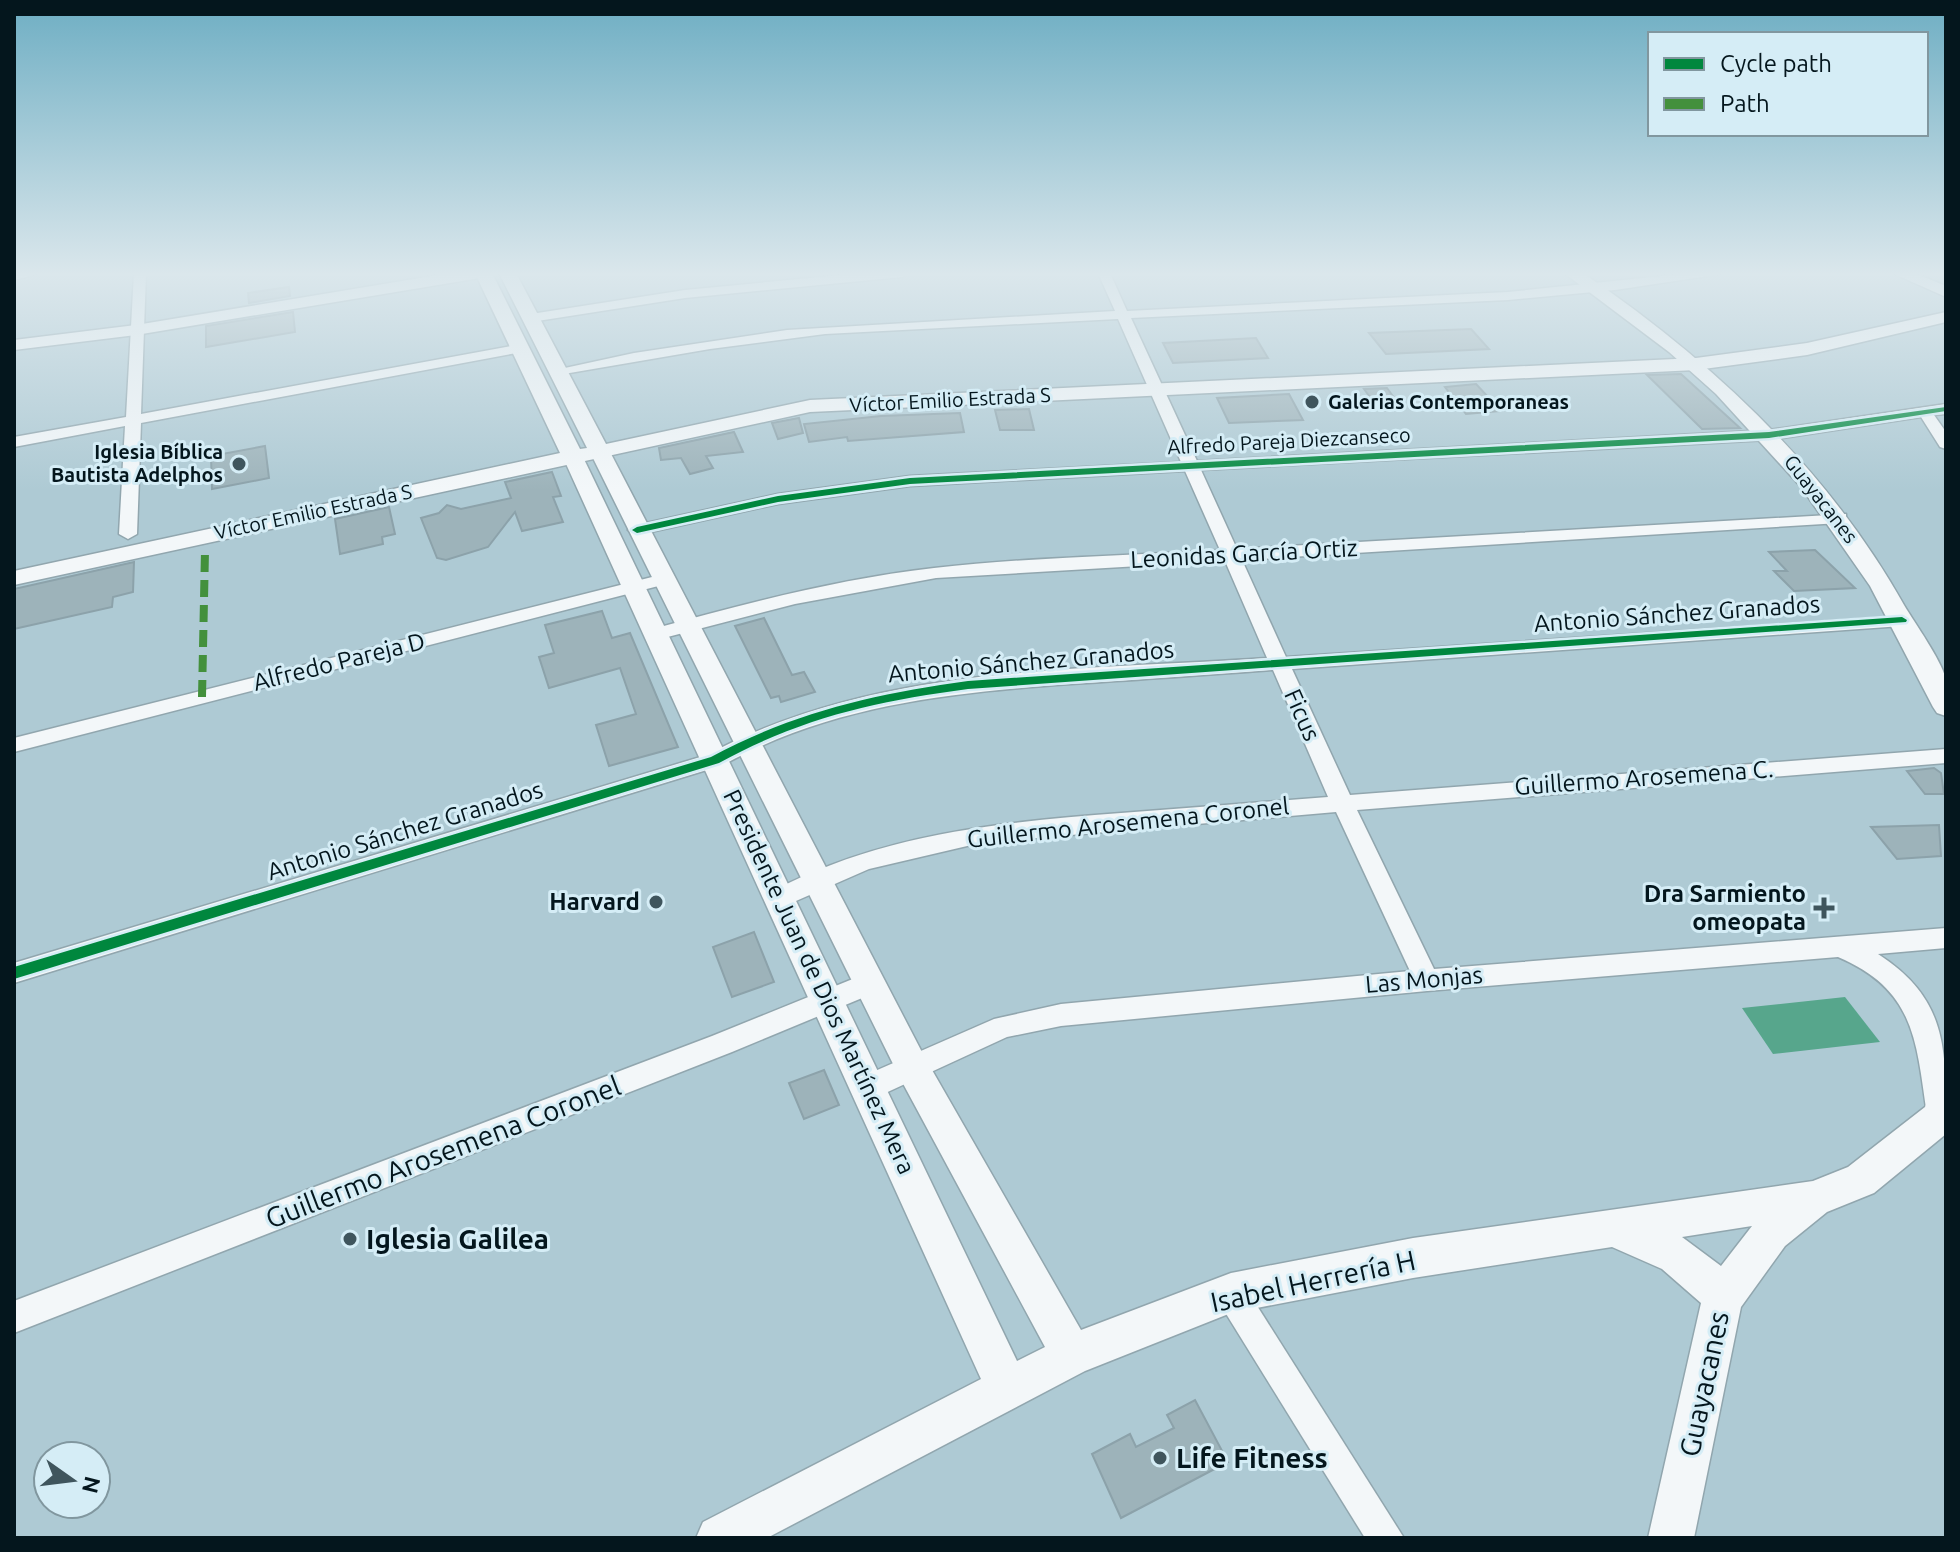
<svg xmlns="http://www.w3.org/2000/svg" width="1960" height="1552" viewBox="0 0 1960 1552" font-family="Ubuntu,sans-serif">
  <style>
    .water { fill: #57a68c }
    .building { fill: #9db3ba; stroke: #8ca2aa; stroke-width: 2 }
    .lines { fill: none; stroke-linecap: round; stroke-linejoin: round }
    .minor-casing { stroke: #91a6ae; stroke-width: 3 }
    .tertiary-casing { stroke: #91a6ae; stroke-width: 3 }
    .secondary-casing { stroke: #91a6ae; stroke-width: 3 }
    .minor { fill: #f3f7f9; fill-rule: evenodd }
    .tertiary { fill: #f3f7f9; fill-rule: evenodd }
    .secondary { fill: #f3f7f9; fill-rule: evenodd }
    .quiet { stroke: #43903c; stroke-width: 8; stroke-dasharray: 17 8; stroke-linecap: butt }
    .cycleway-casing { stroke: #d5edf6; stroke-width: 5 }
    .cycleway { fill: #00873e; fill-rule: evenodd }
    .poi-dot { fill: #3f555d; stroke: #d5edf6; stroke-width: 3 }
    .labels { text-anchor: middle; stroke-width: 6; stroke-linejoin: round; paint-order: stroke }
    .far-street-label { font-size: 20px; fill: #04161d; stroke: #d5edf6 }
    .far-poi-label { font-size: 20px; font-weight: bold; fill: #04161d; stroke: #d5edf6; text-anchor: start }
    .street-label { font-size: 24px; fill: #04161d; stroke: #d5edf6 }
    .poi-label { font-size: 24px; font-weight: bold; fill: #04161d; stroke: #d5edf6; text-anchor: end }
    .near-street-label { font-size: 28px; fill: #04161d; stroke: #d5edf6 }
    .near-poi-label { font-size: 28px; font-weight: bold; fill: #04161d; stroke: #d5edf6; text-anchor: start }
  </style>
  <rect width="100%" height="100%" fill="#aecad4"/>
  <path class="water" d="M1845 997 1880 1042 1773 1054 1742 1008Z"/>
  <g class="building">
    <path d="M289 287 290 296 249 303 248 293Z"/>
    <path d="M293 312 295 332 206 347V326Z"/>
    <path d="M1471 329 1489 349 1386 354 1369 333Z"/>
    <path d="M1256 338 1268 358 1173 363 1163 343Z"/>
    <path d="M1681 374 1740 428 1702 429 1647 375Z"/>
    <path d="M1476 384 1501 411 1466 414 1445 387Z"/>
    <path d="M1387 388 1403 410 1380 411 1364 389Z"/>
    <path d="M1289 394 1303 420 1229 423 1217 398Z"/>
    <path d="M1029 409 1034 430H1000L995 410Z"/>
    <path d="M960 413 964 432 848 441 847 437 809 442 804 424 881 416Z"/>
    <path d="M799 418 803 433 778 439 772 423Z"/>
    <path d="M734 432 743 452 706 456 713 468 690 474 681 458 661 460 659 448Z"/>
    <path d="M265 446 269 478 212 489 211 456Z"/>
    <path d="M552 472 561 496 553 497 563 522 522 531 515 512 488 547 446 560 437 558 421 518 439 513 447 505 461 509 511 498 505 482Z"/>
    <path d="M389 507 395 534 382 537 383 544 340 554 335 519Z"/>
    <path d="M1815 550 1834 568 1855 588 1794 591 1774 571H1787L1769 552Z"/>
    <path d="M134 562 133 592 113 597 112 607 14 629V589Z"/>
    <path d="M602 611 612 638 630 633 678 747 609 766 596 725 636 714 620 668 549 688 539 657 554 653 545 625Z"/>
    <path d="M764 618 792 675 804 672 815 692 781 702 779 696 771 698 735 626Z"/>
    <path d="M1934 768 1941 773 1944 794H1925L1907 771Z"/>
    <path d="M1939 825 1941 856 1897 859 1871 827Z"/>
    <path d="M754 932 774 982 732 997 713 947Z"/>
    <path d="M824 1070 839 1105 804 1119 789 1083Z"/>
    <path d="M1195 1400 1228 1462 1121 1518 1092 1454 1130 1434 1136 1447 1174 1428 1167 1415Z"/>
  </g>
  <g class="lines">
    <defs>
      <g id="minor">
        <path d="M14 273H41L14 280Z"/>
        <path d="M134 273H146L141 414 522 344 529 348 522 352 141 423 137 534 128 539 119 534 125 426 14 447V437L126 417Z"/>
        <path d="M862 273H908L902 277 685 298 531 322 524 318 531 314 685 290Z"/>
        <path d="M1098 273H1110L1127 311 1508 292 1691 273H1728L1615 290 1508 300 1131 318 1197 461 1769 430 1946 404V414L1934 415 1946 432V449L1940 447 1921 417 1769 440 1201 470 1237 549 1846 514V522L1840 523 1242 560 1286 657 1909 616 1912 620 1902 626 1292 669 1350 795 1946 749V763L1357 810 1434 969 1946 928V948L1878 954C1948 999 1946 1050 1946 1126L1931 1124 1927 1115C1916 1042 1916 990 1838 957L1427 991 1061 1026 1007 1037 879 1096 869 1099 859 1096 855 1087 859 1078 994 1019 1061 1004 1410 971 1336 812 980 843 869 869 780 908 771 906 768 899 771 892C880 834 1000 822 1121 813 1190 808 1259 802 1328 797L1273 670C1205 675 1138 680 1071 684 948 693 832 705 723 765L14 983V963L707 755C878 663 1079 671 1267 658L1225 561 936 578 795 604 656 640 646 634 649 630C743 604 838 579 934 568 1029 557 1125 556 1220 550L1185 471 910 486 778 504 637 535 628 530 637 525 778 494 910 476 1181 462 1118 319 825 334 710 349 558 375 551 371 634 353 787 330 1115 311Z"/>
        <path d="M664 574 670 575V583L14 752V738Z"/>
        <path d="M870 972 879 975 883 983 879 991 732 1052 14 1333V1301L712 1036Z"/>
        <path d="M1231 1277 1242 1282 1404 1538H1365L1220 1304 1215 1293 1220 1282Z"/>
      </g>
      <g id="tertiary">
        <path d="M450 273H488L480 278 136 335 14 350V340L136 325Z"/>
        <path d="M1564 273H1583C1712 361 1827 468 1904 605 1916 625 1940 658 1946 679 1949 690 1946 705 1946 716L1937 713 1933 707 1870 586 1801 487 1716 394 1669 352Z"/>
        <path d="M1892 273H1914L1946 286V297Z"/>
        <path d="M599 444 609 450 924 1056 1081 1330 1231 1273 1413 1238 1813 1181 1848 1167 1925 1107 1933 1086 1946 1081V1134L1874 1193 1827 1212 1785 1246 1741 1307 1694 1538H1648L1701 1303 1662 1269 1612 1247 1413 1278 1231 1313 1085 1371 767 1538H696L703 1522 981 1379 562 455 565 451H579L582 455 1017 1361 1045 1347 900 1078 589 450ZM1752 1226 1721 1266 1682 1237Z"/>
      </g>
      <path id="secondary" d="M475 273H492L580 449 587 448 499 273H516L606 444 810 400 1696 358 1807 343 1946 312V322L1807 355 1696 370 810 412 14 585V571L560 453Z"/>
    </defs>
    <use href="#minor" class="minor-casing"/>
    <use href="#tertiary" class="tertiary-casing"/>
    <use href="#secondary" class="secondary-casing"/>
    <use href="#minor" class="minor"/>
    <use href="#tertiary" class="tertiary"/>
    <use href="#secondary" class="secondary"/>
    <path class="quiet" d="M202 697 205 551"/>
    <defs>
      <g id="cycleway">
        <path d="M1946 407V411L1769 438 910 484 778 502 637 533 632 530 637 527 778 496 910 478 1769 432Z"/>
        <path d="M1902 617 1907 620 1906 622 968 689C876 701 801 718 719 763L14 979V967L711 757C795 712 874 694 968 681Z"/>
      </g>
    </defs>
    <use href="#cycleway" class="cycleway-casing"/>
    <use href="#cycleway" class="cycleway"/>
  </g>
  <linearGradient id="sky" x2="0" y2="1"><stop stop-color="#6eaec3"/><stop offset="0.56" stop-color="#dbe7ec"/><stop offset="1" stop-color="#dbe7ec" stop-opacity="0"/></linearGradient>
  <rect width="1960" height="490" fill="url(#sky)"/>
  <g class="poi-dot">
    <circle cx="1312" cy="402" r="8"/>
    <circle cx="239" cy="464" r="8"/>
    <circle cx="656" cy="902" r="8"/>
    <path d="M1820 896h8v8h8v8h-8v8h-8v-8h-8v-8h8z"/>
    <circle cx="350" cy="1239" r="8"/>
    <circle cx="1160" cy="1458" r="8"/>
  </g>
  <g class="labels">
    <g class="far-street-label">
      <text transform="translate(950 400) rotate(-3)" y="7">Víctor Emilio Estrada S</text>
      <text transform="translate(1289 441) rotate(-3)" y="7">Alfredo Pareja Diezcanseco</text>
      <text transform="translate(1821 499) rotate(52)" y="7">Guayacanes</text>
      <text transform="translate(313 512) rotate(-12)" y="7">Víctor Emilio Estrada S</text>
    </g>
    <g class="far-poi-label">
      <text x="1328" y="409">Galerias Contemporaneas</text>
      <text x="223" y="459" text-anchor="end">Iglesia Bíblica<tspan x="223" dy="23">Bautista Adelphos</tspan></text>
    </g>
    <g class="street-label">
      <text transform="translate(1244 554) rotate(-3)" y="8">Leonidas García Ortiz</text>
      <text transform="translate(1677 614) rotate(-4)" y="8">Antonio Sánchez Granados</text>
      <text transform="translate(339 662) rotate(-14)" y="8">Alfredo Pareja D</text>
      <text transform="translate(1031 662) rotate(-5)" y="8">Antonio Sánchez Granados</text>
      <text transform="translate(1302 715) rotate(66)" y="8">Ficus</text>
      <text transform="translate(1644 778) rotate(-4)" y="8">Guillermo Arosemena C.</text>
      <text transform="translate(1128 823) rotate(-6)" y="8">Guillermo Arosemena Coronel</text>
      <text transform="translate(405 831) rotate(-17)" y="8">Antonio Sánchez Granados</text>
      <text transform="translate(1424 980) rotate(-5)" y="8">Las Monjas</text>
      <text transform="translate(819 982) rotate(65)" y="8">Presidente Juan de Dios Martínez Mera</text>
    </g>
    <g class="poi-label">
      <text x="1806" y="902">Dra Sarmiento<tspan x="1806" dy="28">omeopata</tspan></text>
      <text x="640" y="910">Harvard</text>
    </g>
    <g class="near-street-label">
      <text transform="translate(443 1152) rotate(-21)" y="10">Guillermo Arosemena Coronel</text>
      <text transform="translate(1313 1281) rotate(-12)" y="10">Isabel Herrería H</text>
      <text transform="translate(1704 1384) rotate(-78)" y="10">Guayacanes</text>
    </g>
    <g class="near-poi-label">
      <text x="366" y="1249">Iglesia Galilea</text>
      <text x="1176" y="1468">Life Fitness</text>
    </g>
  </g>
  <rect width="1960" height="1552" fill="none" stroke="#04161d" stroke-width="32"/>
  <rect x="1648" y="32" width="280" height="104" fill="#d5edf6" stroke="#81979f" stroke-width="2"/>
  <rect x="1664" y="58" width="40" height="12" fill="#00873e" stroke="#81979f" stroke-width="2"/>
  <text x="1720" y="72" font-size="24" fill="#04161d">Cycle path</text>
  <rect x="1664" y="98" width="40" height="12" fill="#43903c" stroke="#81979f" stroke-width="2"/>
  <text x="1720" y="112" font-size="24" fill="#04161d">Path</text>
  <g transform="translate(72 1480) rotate(104)"><circle r="38" fill="#d5edf6" stroke="#81979f" stroke-width="2"/>
  <path d="M0-6L14 30L0 20L-14 30Z" fill="#3f555d"/>
  <text y="-12" font-size="22" font-weight="bold" text-anchor="middle" fill="#04161d">N</text>
  </g>
</svg>
